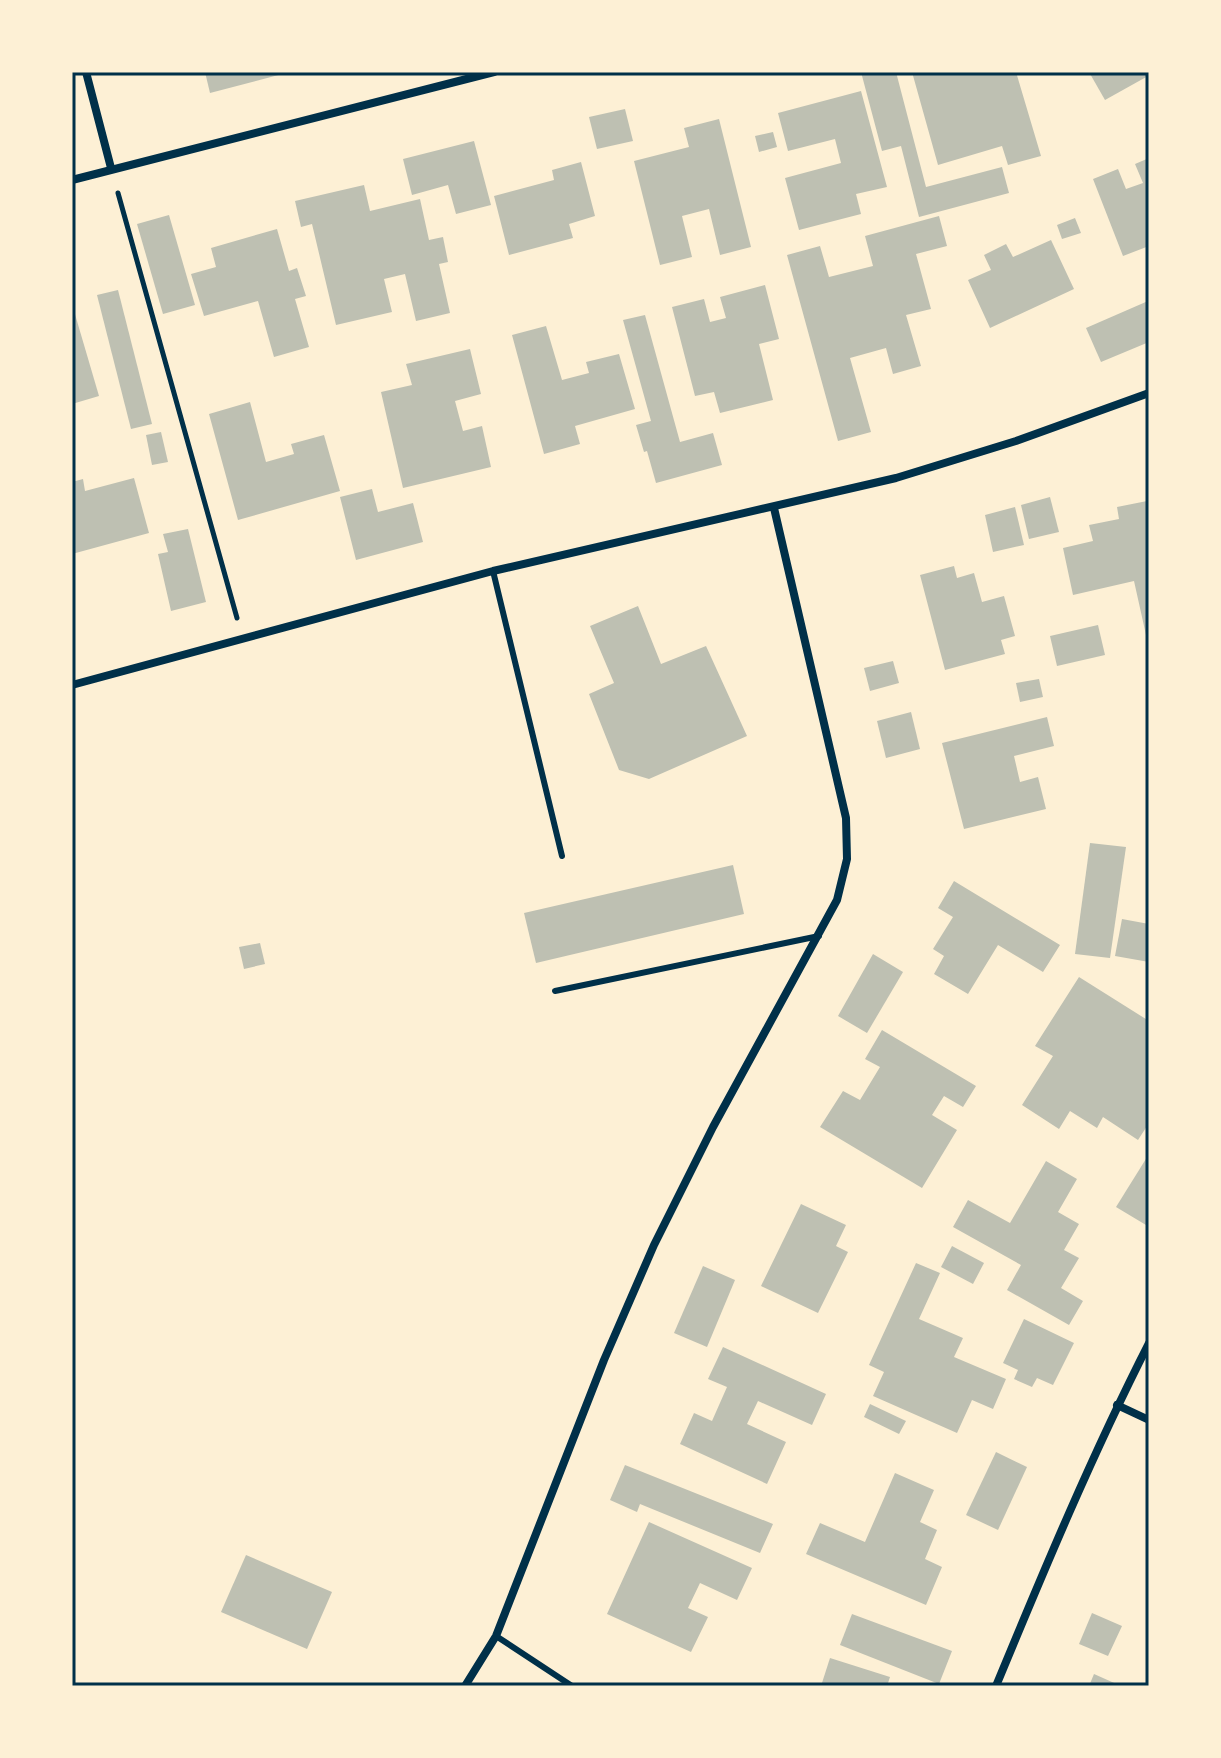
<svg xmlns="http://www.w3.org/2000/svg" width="1221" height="1758" viewBox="0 0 1221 1758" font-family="Barlow,sans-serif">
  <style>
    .building { fill: #bec0b2 }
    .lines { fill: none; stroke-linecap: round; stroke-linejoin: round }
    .path { stroke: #003049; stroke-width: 5 }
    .service { stroke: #003049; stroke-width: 6 }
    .minor { stroke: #003049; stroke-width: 8 }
    .neatline { fill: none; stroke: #003049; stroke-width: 3 }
  </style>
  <rect width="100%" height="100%" fill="#fdf0d5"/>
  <g class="building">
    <path d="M205 72H286V73L210 93Z"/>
    <path d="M861 72H896L926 187 1002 167 1009 193 919 217 901 146 882 151Z"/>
    <path d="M912 72H1016L1041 156 1008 165 1002 146 938 165Z"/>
    <path d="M1089 72H1146L1148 76 1105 100Z"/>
    <path d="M861 91 887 187 856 194 861 214 799 230 785 178 841 163 835 139 788 151 778 113Z"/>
    <path d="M625 109 633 141 597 149 589 117Z"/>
    <path d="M719 119 751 247 720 255 709 209 682 216 692 257 660 265 634 161 689 147 684 128Z"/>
    <path d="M773 132 777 147 759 152 755 136Z"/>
    <path d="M474 141 491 205 456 214 448 185 412 195 403 159Z"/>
    <path d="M1149 158V246L1123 256 1093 179 1118 169 1126 189 1143 183 1135 164Z"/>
    <path d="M581 162 595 216 569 224 573 238 509 255 494 196 554 180 552 170Z"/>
    <path d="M364 185 370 211 420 199 429 240 443 237 448 262 439 264 450 313 416 321 405 274 384 279 392 312 336 325 312 224 301 227 295 201Z"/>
    <path d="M169 215 195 305 163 314 137 224Z"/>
    <path d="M939 216 947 246 916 254 931 309 906 315 921 366 893 374 886 348 850 358 871 432 838 441 787 255 820 246 829 277 873 266 865 236Z"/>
    <path d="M1075 218 1081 233 1062 239 1057 225Z"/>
    <path d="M277 229 289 271 297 268 306 296 295 299 309 347 274 357 258 301 204 316 191 274 216 267 211 248Z"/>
    <path d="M1051 240 1074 289 990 328 968 280 991 270 984 255 1006 244 1013 257Z"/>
    <path d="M765 285 779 339 759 344 773 400 720 413 714 392 695 396 672 307 704 299 710 322 726 318 720 297Z"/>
    <path d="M118 290 152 424 131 429 97 295Z"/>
    <path d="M1148 301 1149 342 1101 362 1086 328Z"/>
    <path d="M72 304 99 396 72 404Z"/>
    <path d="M645 315 680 442 713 433 722 465 656 483 647 451 644 452 636 425 651 421 623 320Z"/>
    <path d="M546 326 562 380 589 373 586 362 619 354 635 409 575 426 580 444 544 454 512 335Z"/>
    <path d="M470 349 481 394 455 401 463 431 482 426 491 467 403 488 381 392 412 385 406 364Z"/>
    <path d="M250 402 266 462 294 454 291 444 324 435 340 491 238 520 209 414Z"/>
    <path d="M161 432 168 462 152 465 146 435Z"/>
    <path d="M134 478 149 533 72 554V482L83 479 85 491Z"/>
    <path d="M372 489 378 512 413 503 423 542 356 560 340 497Z"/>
    <path d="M1050 497 1059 532 1029 539 1021 505Z"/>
    <path d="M1147 501 1149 634 1146 635 1134 581 1073 595 1063 548 1093 541 1089 525 1119 519 1117 507Z"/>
    <path d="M1015 507 1024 545 993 552 985 515Z"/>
    <path d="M188 529 206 602 171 611 158 554 168 552 163 534Z"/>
    <path d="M954 566 957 578 974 573 982 602 1004 596 1015 636 1001 640 1005 654 945 670 920 575Z"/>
    <path d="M638 606 661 664 706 646 747 736 649 779 619 770 589 694 614 683 590 626Z"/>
    <path d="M1098 625 1105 655 1057 666 1050 636Z"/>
    <path d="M893 661 899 683 870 691 864 668Z"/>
    <path d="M1039 679 1043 697 1020 702 1016 683Z"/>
    <path d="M911 712 920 749 886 758 877 721Z"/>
    <path d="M1047 717 1054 746 1014 756 1020 782 1038 777 1046 809 964 829 942 743Z"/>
    <path d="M1090 843 1126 847 1110 958 1075 954Z"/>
    <path d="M733 865 744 914 536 963 524 913Z"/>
    <path d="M954 881 1060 945 1043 972 998 945 968 994 934 974 944 956 933 949 953 917 938 908Z"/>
    <path d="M1122 919 1149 924V962L1115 956Z"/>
    <path d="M260 943 265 964 244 969 239 947Z"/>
    <path d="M873 954 903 972 867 1033 838 1016Z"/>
    <path d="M1079 977 1149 1021V1123L1138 1140 1103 1117 1097 1128 1070 1111 1059 1129 1022 1105 1053 1056 1035 1046Z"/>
    <path d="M882 1030 976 1086 963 1107 944 1096 932 1115 957 1130 922 1188 820 1127 843 1091 860 1100 880 1067 865 1059Z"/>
    <path d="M1149 1154V1220L1146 1225 1116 1207Z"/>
    <path d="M1046 1161 1077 1179 1058 1212 1079 1224 1064 1250 1079 1258 1061 1288 1083 1301 1069 1325 1007 1290 1021 1265 953 1227 968 1200 1010 1223Z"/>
    <path d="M801 1204 846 1225 836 1246 848 1252 818 1313 761 1286Z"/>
    <path d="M952 1246 984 1263 973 1284 941 1267Z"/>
    <path d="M916 1263 940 1273 919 1319 963 1338 954 1357 1006 1379 993 1409 972 1400 957 1433 873 1396 884 1372 869 1365Z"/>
    <path d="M703 1266 735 1280 707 1347 674 1333Z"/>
    <path d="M1024 1319 1074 1343 1053 1385 1037 1378 1032 1387 1014 1379 1018 1370 1003 1363Z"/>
    <path d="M723 1347 826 1394 812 1425 758 1401 747 1424 786 1442 767 1484 680 1444 694 1413 712 1421 727 1387 708 1379Z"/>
    <path d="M870 1404 906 1421 899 1434 864 1417Z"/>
    <path d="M996 1452 1027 1467 998 1530 966 1515Z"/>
    <path d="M625 1465 773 1524 760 1553 640 1504 637 1512 610 1500Z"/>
    <path d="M895 1473 934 1490 920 1522 937 1530 925 1559 942 1567 926 1605 806 1554 820 1523 865 1542Z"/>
    <path d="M649 1522 752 1568 737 1600 700 1583 688 1608 708 1617 691 1652 607 1614Z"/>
    <path d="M246 1555 332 1592 307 1649 221 1612Z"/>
    <path d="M1092 1613 1122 1626 1108 1656 1079 1644Z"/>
    <path d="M852 1614 952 1651 939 1684 840 1645Z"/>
    <path d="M830 1658 890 1677 887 1686H821Z"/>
    <path d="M1094 1674 1121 1686H1089Z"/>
  </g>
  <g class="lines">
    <path class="path" d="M118 193 237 618"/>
    <g class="service">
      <path d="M493 571 562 856"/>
      <path d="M555 991 819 936"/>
      <path d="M496 1636 572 1686"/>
    </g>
    <g class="minor">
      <path d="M86 72 111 168"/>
      <path d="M72 180 494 72"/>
      <path d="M72 685 493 571 896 478 1016 441 1149 393"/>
      <path d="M1117 1405 1149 1420"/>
      <path d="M465 1686 496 1636 604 1360 654 1245 713 1127 837 900 847 859 846 818 774 508"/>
      <path d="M996 1686C1044 1570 1092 1455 1149 1343"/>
    </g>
  </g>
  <rect width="1221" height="1758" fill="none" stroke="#fdf0d5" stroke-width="148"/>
  <rect x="74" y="74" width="1073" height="1610" class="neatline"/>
</svg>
